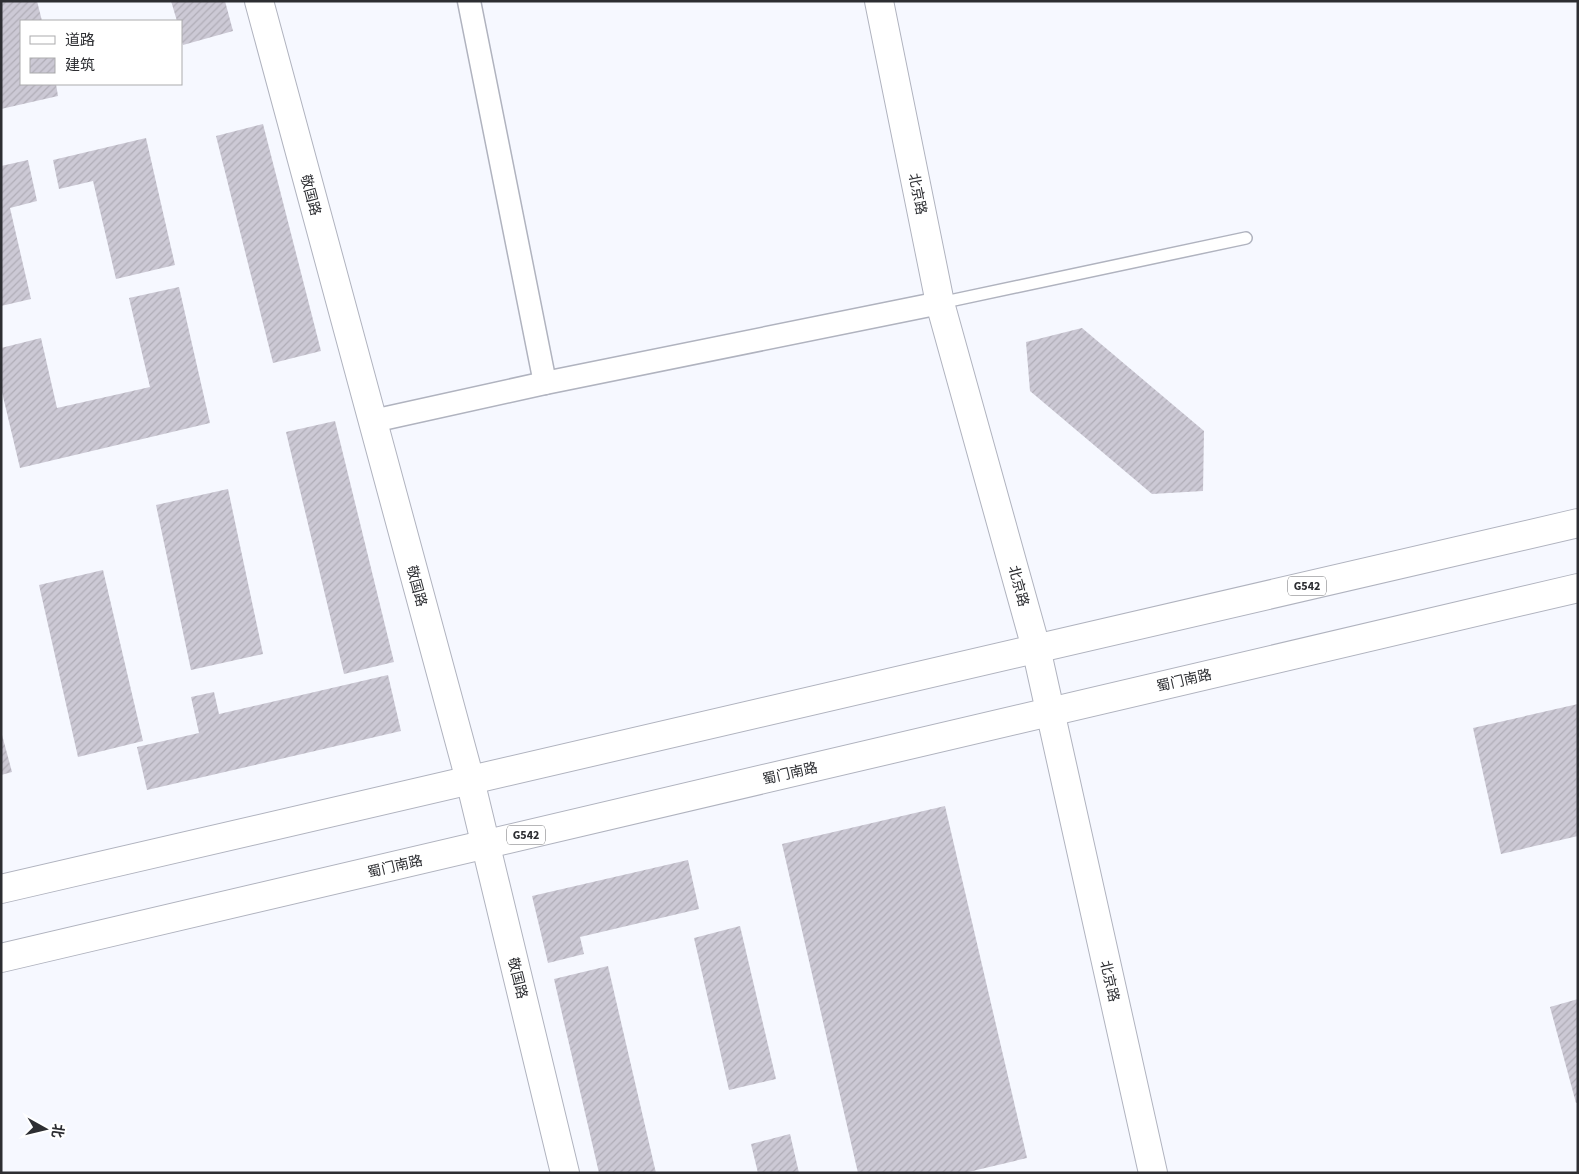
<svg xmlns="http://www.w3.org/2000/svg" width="1579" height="1174" viewBox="0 0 1579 1174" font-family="'Source Sans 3','Noto Sans SC',sans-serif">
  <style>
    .building { fill: url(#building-hatch) }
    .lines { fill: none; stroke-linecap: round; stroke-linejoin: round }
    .service-casing { stroke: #b0b3bf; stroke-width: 14 }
    .minor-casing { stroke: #b0b3bf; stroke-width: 25 }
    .tertiary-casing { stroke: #b0b3bf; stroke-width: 30 }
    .trunk-casing { stroke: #b0b3bf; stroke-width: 30 }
    .service { stroke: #fff; stroke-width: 11 }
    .minor { stroke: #fff; stroke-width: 22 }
    .tertiary { stroke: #fff; stroke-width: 28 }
    .trunk { stroke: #fff; stroke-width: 28 }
    .labels { text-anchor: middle; stroke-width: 5; stroke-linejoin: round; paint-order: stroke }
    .shield { fill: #fff; stroke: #6c6d70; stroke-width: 1 }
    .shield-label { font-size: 12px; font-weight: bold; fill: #2d2e32 }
    .street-label { font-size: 14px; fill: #2d2e32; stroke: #fff }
  </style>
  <defs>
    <pattern id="building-hatch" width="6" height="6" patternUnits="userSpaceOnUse" patternTransform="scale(1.25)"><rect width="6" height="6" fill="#ccc9d5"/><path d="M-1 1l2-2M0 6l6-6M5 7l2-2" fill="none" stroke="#b0adb7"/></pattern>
  </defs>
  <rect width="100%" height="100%" fill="#f6f8ff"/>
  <g class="building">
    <path d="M1 1H37L42 21H21V84H56L58 96 1 109Z"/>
    <path d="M171 1H225L233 31 183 45 181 38V21H177Z"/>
    <path d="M263 124 321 351 273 363 216 136Z"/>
    <path d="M146 138 175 265 116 279 93 181 59 189 53 160Z"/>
    <path d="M28 160 37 201 10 208 31 299 1 306V166Z"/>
    <path d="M179 287 210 423 20 468 1 388V348L41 338 57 408 150 387 129 298Z"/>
    <path d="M1082 328 1204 431 1203 491 1152 494 1030 391 1026 342Z"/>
    <path d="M335 421 394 662 344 674 286 432Z"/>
    <path d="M228 489 263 654 191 670 156 505Z"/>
    <path d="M103 570 143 741 78 757 39 585Z"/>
    <path d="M388 675 401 731 147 790 137 747 199 733 191 697 214 692 219 714Z"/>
    <path d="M1578 704V836L1501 854 1473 728Z"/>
    <path d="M1 731 12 772 1 775Z"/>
    <path d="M945 806 1027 1158 964 1173H858L782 844Z"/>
    <path d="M688 860 699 909 580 937 584 954 548 963 532 896Z"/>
    <path d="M740 926 776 1079 729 1090 694 938Z"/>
    <path d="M608 966 656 1173H599L554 979Z"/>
    <path d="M1578 999V1103H1576L1550 1007Z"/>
    <path d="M790 1134 799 1173H758L751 1144Z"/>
  </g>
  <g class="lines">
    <defs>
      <path id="service" d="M940 303 1246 238"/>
      <g id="minor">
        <path d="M469 1 545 383"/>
        <path d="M373 421 545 383 940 303"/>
      </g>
      <g id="tertiary">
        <path d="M259 1 470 780 565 1173"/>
        <path d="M879 1 940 303 1036 648 1153 1173"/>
      </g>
      <g id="trunk">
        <path d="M1 889 1578 523"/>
        <path d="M1 958 1578 588"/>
      </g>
    </defs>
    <use href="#service" class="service-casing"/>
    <use href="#minor" class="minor-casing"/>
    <use href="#tertiary" class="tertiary-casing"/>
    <use href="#trunk" class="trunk-casing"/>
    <use href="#service" class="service"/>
    <use href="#minor" class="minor"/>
    <use href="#tertiary" class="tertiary"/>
    <use href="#trunk" class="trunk"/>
  </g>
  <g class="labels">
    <g class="shield">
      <rect x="1288" y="576.5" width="38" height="19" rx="4"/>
      <rect x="507" y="825.5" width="38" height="19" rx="4"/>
    </g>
    <g class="shield-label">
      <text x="1307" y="590">G542</text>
      <text x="526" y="839">G542</text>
    </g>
    <g class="street-label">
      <text transform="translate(918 194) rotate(79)" y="5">北京路</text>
      <text transform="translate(311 195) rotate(75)" y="5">敬国路</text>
      <text transform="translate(417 586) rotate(75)" y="5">敬国路</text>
      <text transform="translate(1019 586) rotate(75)" y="5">北京路</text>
      <text transform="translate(1184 680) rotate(-13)" y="5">蜀门南路</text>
      <text transform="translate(790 773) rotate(-13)" y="5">蜀门南路</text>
      <text transform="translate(395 866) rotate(-13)" y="5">蜀门南路</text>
      <text transform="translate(518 978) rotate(76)" y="5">敬国路</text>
      <text transform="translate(1110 981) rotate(77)" y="5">北京路</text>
    </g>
  </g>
  <rect width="1579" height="1174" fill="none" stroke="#2d2e32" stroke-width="5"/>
  <rect x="20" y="20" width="162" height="65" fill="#ffffff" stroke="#ababad"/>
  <rect x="30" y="36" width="25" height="8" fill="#ffffff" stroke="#ababad"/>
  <text x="65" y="45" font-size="15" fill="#2d2e32">道路</text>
  <rect x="30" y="58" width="25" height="15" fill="url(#building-hatch)" stroke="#ababad"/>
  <text x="65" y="70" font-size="15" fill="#2d2e32">建筑</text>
  <g transform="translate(45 1129) rotate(98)" stroke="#ffffff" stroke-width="4" paint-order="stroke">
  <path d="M0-4L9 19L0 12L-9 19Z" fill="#2d2e32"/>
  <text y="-8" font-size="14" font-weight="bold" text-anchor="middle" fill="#2d2e32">北</text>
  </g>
</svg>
